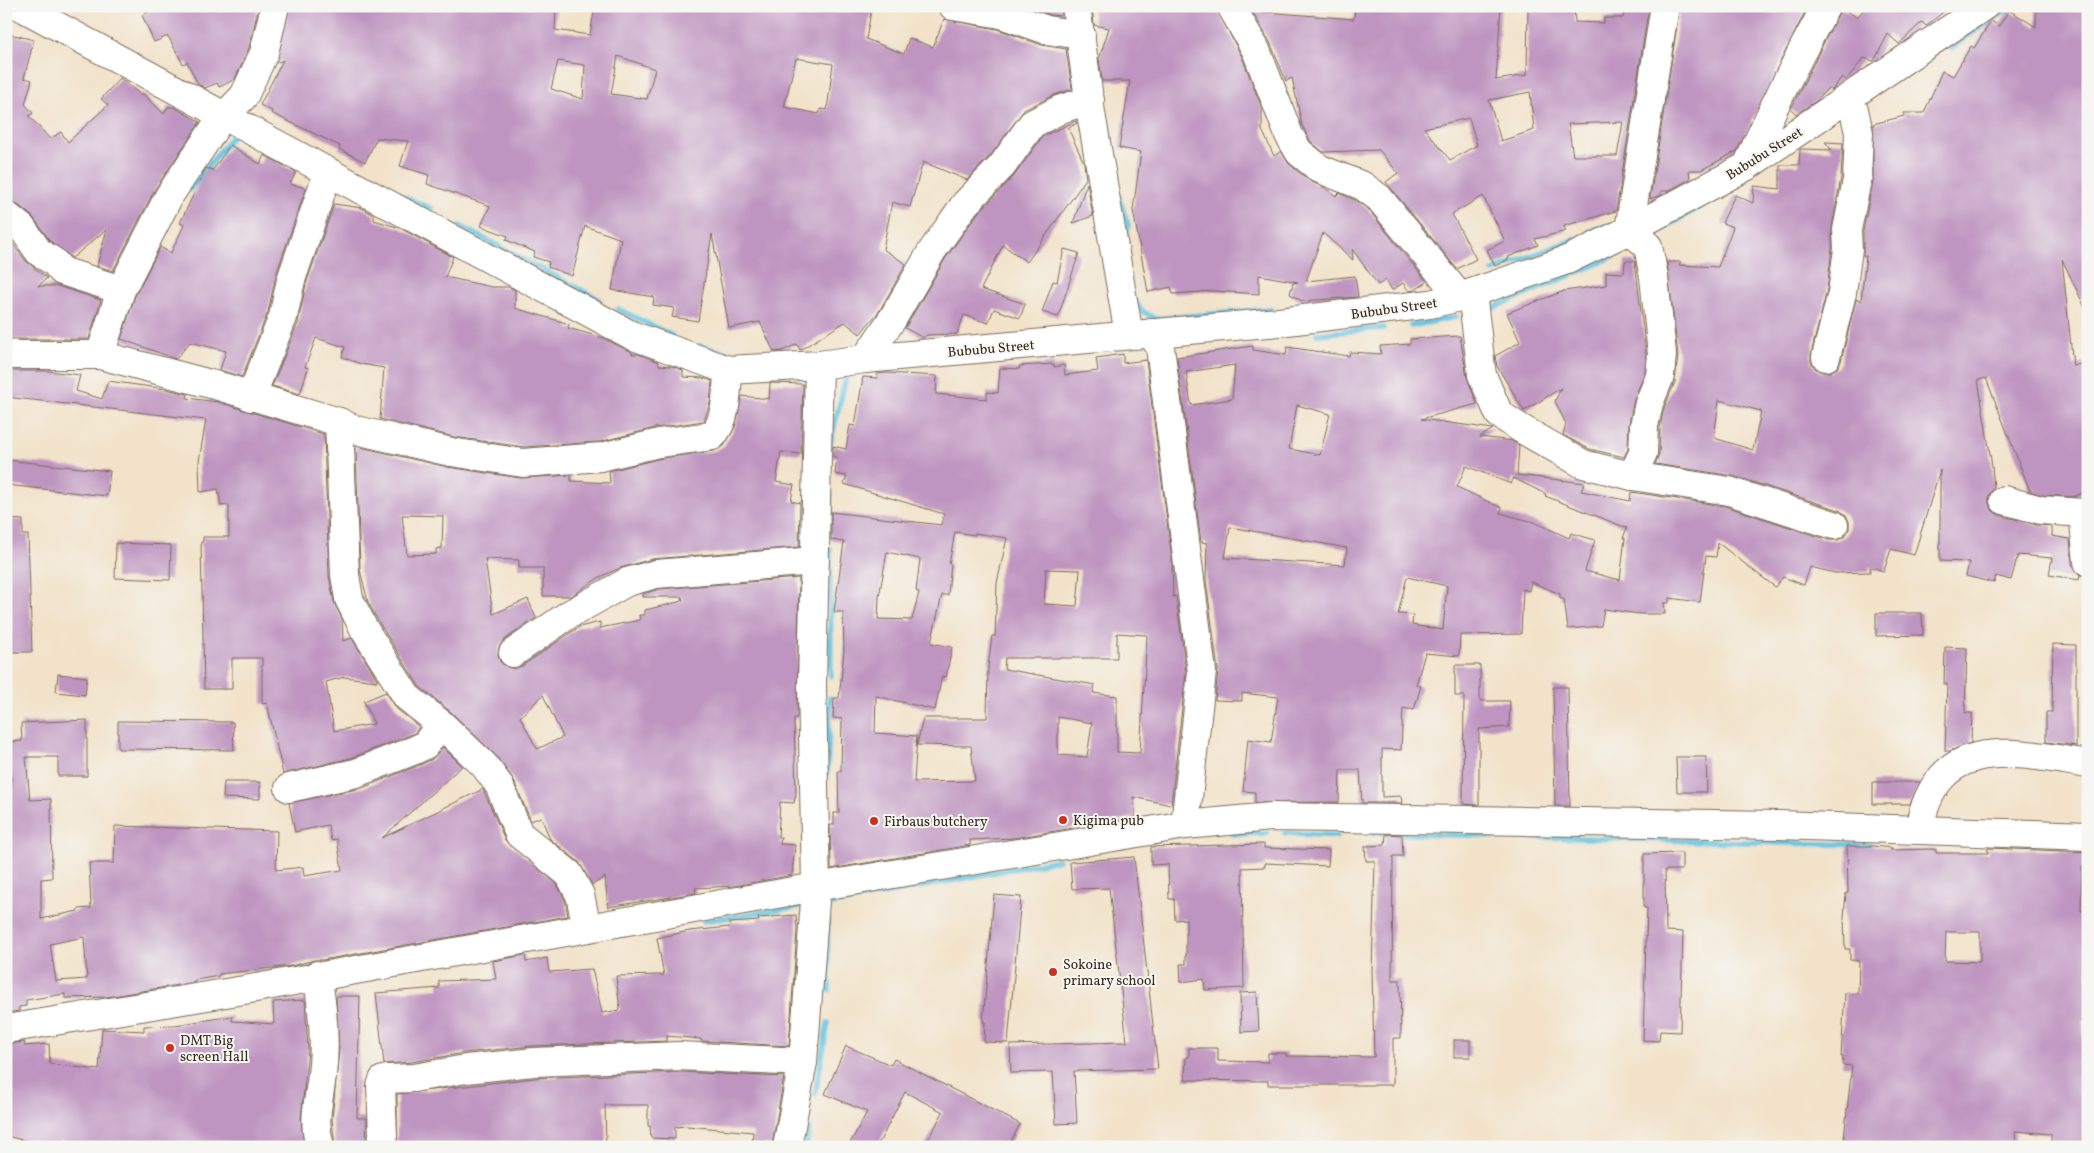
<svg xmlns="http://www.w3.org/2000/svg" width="2094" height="1153" viewBox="0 0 2094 1153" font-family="Vollkorn,serif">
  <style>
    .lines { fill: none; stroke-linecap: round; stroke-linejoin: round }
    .stream { stroke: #64c4e2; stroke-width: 5.5 }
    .building { fill: #be94c0; fill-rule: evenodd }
    .minor-casing { stroke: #7b6a5a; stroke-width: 30 }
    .minor { stroke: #fff; stroke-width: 28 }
    .poi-dot { fill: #c8321e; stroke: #f6f6f2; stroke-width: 2 }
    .labels { text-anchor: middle; stroke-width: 4; stroke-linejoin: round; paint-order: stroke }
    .street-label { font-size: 14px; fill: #3b2a1e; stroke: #f6f6f2 }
    .poi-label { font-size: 14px; fill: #3b2a1e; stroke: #f6f6f2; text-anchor: start }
  </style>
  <rect width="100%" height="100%" fill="#f6f6f2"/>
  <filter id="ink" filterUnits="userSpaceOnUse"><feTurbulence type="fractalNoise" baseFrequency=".02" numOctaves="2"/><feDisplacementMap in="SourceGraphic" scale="10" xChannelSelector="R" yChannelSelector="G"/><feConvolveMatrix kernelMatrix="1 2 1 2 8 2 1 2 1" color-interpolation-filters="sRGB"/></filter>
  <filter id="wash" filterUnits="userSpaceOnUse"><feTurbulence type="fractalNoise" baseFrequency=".0096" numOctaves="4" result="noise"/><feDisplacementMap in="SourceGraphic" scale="20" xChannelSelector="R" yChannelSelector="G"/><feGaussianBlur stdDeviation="1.12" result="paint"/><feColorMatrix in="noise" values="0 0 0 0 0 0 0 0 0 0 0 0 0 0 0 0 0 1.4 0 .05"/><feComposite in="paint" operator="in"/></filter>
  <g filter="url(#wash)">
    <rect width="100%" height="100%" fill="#f2e2c9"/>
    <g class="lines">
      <g class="stream">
        <path d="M1951 48 2012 6"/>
        <path d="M190 189 234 134 231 132"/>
        <path d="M391 191 432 209"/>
        <path d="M1117 192 1128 225 1125 244"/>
        <path d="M460 226 598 299"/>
        <path d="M1591 231 1611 225"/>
        <path d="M1650 237 1708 202"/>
        <path d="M1493 271 1575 239"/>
        <path d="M1135 301 1141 310 1155 319 1270 309"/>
        <path d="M1493 308 1595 265 1635 245"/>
        <path d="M618 309 672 336"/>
        <path d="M1411 326 1456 317"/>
        <path d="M1317 334 1383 328"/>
        <path d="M700 346 730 354 746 356"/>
        <path d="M830 443 848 370"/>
        <path d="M830 493 831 531"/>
        <path d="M830 549 831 676"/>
        <path d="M827 773 830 698"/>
        <path d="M1285 833 1337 836"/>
        <path d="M1374 833 1869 845"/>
        <path d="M1232 834 1267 833"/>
        <path d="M826 910V905L1058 860"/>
        <path d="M827 919 829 990"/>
        <path d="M704 921 801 906"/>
        <path d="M815 1094 828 1023"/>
        <path d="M806 1147 809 1129"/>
      </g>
    </g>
    <g id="blocks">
      <g class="building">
        <path d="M161 6H259L249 48 235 79 219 87 217 83 205 88 198 84 187 62 183 64 168 36 154 42 142 15Z"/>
        <path d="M290 6H556L555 30 590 35 595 6H872L866 39 904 54 909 38 933 47 944 19 997 29 1042 45 1066 49 1072 89 1054 95 1024 110 990 156 967 180 923 162 910 207 892 202 883 249 906 264 880 310 860 334 845 322 800 350 797 344 782 351 774 352 760 322 729 328 712 234 698 321 672 317 674 308 653 305 654 297 612 290 621 239 585 226 572 276 548 267 549 262 533 257 535 252 506 240 508 236 481 226 490 206 427 184 429 175 400 166 408 141 377 138 365 162 339 149 340 146 271 113 272 111 260 105 283 60 276 63ZM618 56 655 69 647 99 611 94ZM796 58 833 64 827 110 820 109 819 114 784 107ZM558 61 585 65 583 99 551 89Z"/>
        <path d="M1026 6H1061L1062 16 1051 15Z"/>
        <path d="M1092 6H1215L1242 57 1262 108V130L1274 156 1281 151 1289 164 1310 181 1325 188 1336 196 1339 193 1355 200 1368 209 1427 282 1415 290 1409 291 1403 283 1392 290 1386 280 1378 285 1352 249 1353 260 1323 233 1306 281 1355 276 1358 297 1302 301 1290 294 1293 283 1298 282 1259 275V294L1215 291 1173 294 1171 287 1148 292 1133 210 1141 152 1119 148 1130 81H1102L1099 59 1109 28 1094 25Z"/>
        <path d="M1355 6H1501L1496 80 1527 75 1528 6H1574L1575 22 1604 23V18H1623L1625 6H1649L1616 211 1564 226 1566 231 1535 239 1538 245 1508 257 1509 259 1495 266 1487 250 1505 241 1483 196 1452 214 1476 259 1457 269 1386 182 1398 173 1379 150 1323 152 1311 142 1302 125 1292 78 1286 81 1270 42 1252 11 1354 19ZM1530 92 1534 130 1501 141 1489 100ZM1469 118 1477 145 1450 160 1424 128ZM1623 122 1617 156H1573L1568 124Z"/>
        <path d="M1680 6 1706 11 1707 6H1808L1737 151 1701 170H1689L1690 179 1668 191H1661V195L1650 199Z"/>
        <path d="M1867 6H1951L1926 26 1922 22 1899 44 1888 34 1874 61 1864 58 1846 80 1842 77 1832 90 1828 88 1816 101 1796 114 1791 109 1841 8 1857 17Z"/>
        <path d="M2036 6H2088V314L2062 259 2073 366 2088 362V491L2073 497 2044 495 2030 491 1986 378 1978 380 1992 466 1994 488 1989 495V504L1993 511 1999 515 2037 525 2052 526V536L2070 539 2072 564 2080 575 2079 580 2049 575 2052 558 2018 555 2011 580 1996 576 1994 583 1966 576 1969 562 1940 561V470L1914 555 1891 549 1884 571 1870 567V572L1835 573 1810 567 1804 585 1783 577 1775 587 1718 543 1716 557 1706 556 1700 602 1669 598V603H1664L1665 614H1640L1604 609 1601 626 1568 629 1564 599H1560V594L1531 582 1529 591 1523 589 1521 634 1460 635 1459 656 1425 653 1416 685 1421 686 1414 710 1403 708 1401 750 1382 749V797L1401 796 1402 803H1362L1360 770H1340L1339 802 1255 803V792L1243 791 1248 739 1271 742 1278 697 1242 693V701L1215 700 1218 670 1206 580 1207 543 1201 542 1177 357 1253 346V350L1286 355 1287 347 1349 356 1350 352 1381 354 1380 346 1410 344V339L1460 336 1467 377 1477 404 1421 419 1493 429 1480 437 1512 441 1519 445 1517 475 1585 483 1581 491 1630 501 1631 492 1725 506 1829 540H1838L1845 536 1849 529V522L1846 515 1839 510 1734 476 1655 464 1659 454 1660 428 1664 408 1675 382 1678 355 1667 262H1681L1679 265 1718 267 1733 227 1722 223 1735 195 1753 203 1754 186 1780 189V165H1799L1800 149 1832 150 1825 142 1843 143 1841 178 1832 227V248L1827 290 1811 354V362L1815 368 1822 372H1830L1837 368 1841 361 1856 299 1861 301 1866 256H1863V231L1873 181V124L1904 116V113H1924L1942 71 1953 76 1971 46 1974 48 1991 21 1999 26 2009 10 2036 27ZM1235 365 1232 399 1191 405 1186 372ZM1719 400 1761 411 1753 450 1714 438ZM1297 405 1330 414 1320 455 1289 449ZM1466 466 1511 484 1513 478 1546 494 1545 496 1627 528 1623 538H1625L1620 580 1585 571 1595 540 1571 533 1569 538 1534 522 1500 513 1502 508 1457 487ZM1230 527 1347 548 1345 565 1225 558ZM1407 577 1447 586 1443 630 1412 625 1413 615 1398 614Z"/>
        <path d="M6 33 34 40 24 78 32 80 25 104 33 113 29 116 50 139 61 132 68 142 108 105 101 99 120 78 141 95 142 93 164 114 168 107H174L200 122 155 189 113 271 97 266 107 229 72 258 50 241 32 216 15 203 6 200Z"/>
        <path d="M1076 121 1077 123 1068 128 1084 163 1086 179 1027 262 1003 245 981 289 1025 304 1020 318 994 309 988 323 964 315 957 334 927 335 923 338 905 328 945 259 977 214 1013 177 1043 136Z"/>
        <path d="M230 145 260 164 264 155 296 172 290 184 306 188 276 275 268 312 242 377 220 370 226 351 190 342 176 359 121 339 135 296 160 247 171 253 184 225 180 223 203 174 206 168 213 170Z"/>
        <path d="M1087 183 1093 216 1073 223Z"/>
        <path d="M334 204 362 208 374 215V220L400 228 453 257 445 277 492 287H509L515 290V308L569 324 568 328 603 338 632 352V354H639L659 362V365L671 366 683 370V377L703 378 712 381 710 403 704 421 655 428 599 442 524 447 454 437 380 419 384 368 361 364 342 357 345 347 316 338 305 367 308 368 300 394 272 386 298 323 306 284Z"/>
        <path d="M6 235 26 261 47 278 38 286H57L101 300 89 339H6Z"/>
        <path d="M1064 249 1079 253 1058 317 1042 312 1053 281 1057 282Z"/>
        <path d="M1625 261H1635L1646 354 1645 372 1634 400 1629 423 1628 449 1624 457 1589 449 1563 435 1566 424 1555 401 1561 388 1524 411 1497 366 1495 356 1520 342 1507 313 1564 291 1606 285V272L1624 273Z"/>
        <path d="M1123 354V363L1146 360 1172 559 1173 597 1176 596 1186 672 1171 805 1133 797 1136 817 1100 823 1079 824V827L1014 838 970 840V845L831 869 830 825H834V813H839L838 771H841L842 719 833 718 834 698H839L844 651 843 612H834L844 542 831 540V512L941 525 944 514 844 484 847 476 835 474 837 457H833V446L846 449 850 425 855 426 863 377 877 378V374L886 373 937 376 936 394 987 399V392L998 393 1000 368 1020 369 1019 366 1054 364V367L1064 365 1065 375 1098 371 1096 358ZM955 532 975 535V533L1007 538 997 583 995 636H992L988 667 987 718H923L917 745 971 746 975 781 914 782 917 736 875 733 876 696 935 710 942 676 946 677 952 647 931 643 942 595H948L951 564H949ZM887 552 920 559 916 591 919 592 912 620 878 619 879 597ZM1046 569 1080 570 1077 606 1044 604ZM1117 633 1147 635 1140 753 1117 752V696L1093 693 1095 685 1004 669 1005 658H1117ZM1058 717 1092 723 1087 757 1058 755Z"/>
        <path d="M6 371H48L80 375 76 391 102 399 108 381 166 389 188 394 187 398 218 402 324 434 329 576 334 602 342 619 343 641 352 638 378 681 344 677 326 682 334 731 374 724 364 701 386 692 397 709 419 727 415 733 351 758 283 774 267 703 262 704V658H232V689H204L201 542H203V537H229V505L221 506 218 489 200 492 199 461 206 420 6 397Z"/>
        <path d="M770 383 803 384 801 454 781 452 776 482 794 485 791 501 800 503 799 547 652 559 620 568 600 577 571 596H543V568H519V560L485 559 493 614 528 599 536 618 504 640 499 647 498 655 500 662 507 667 514 669 522 666 579 627 600 622V628L640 620 639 615H645V610L683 601 682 597H643V594L659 589 799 578 797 718H794L796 794 794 803 780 802 778 837H781L780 844 795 845 792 875 735 886 695 888 696 893 608 907 605 877 592 885 579 862 550 839 541 817 531 821 513 779 496 756 452 713 419 686 378 621 368 602 360 570 356 446 447 467 521 478 571 475V481L610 483 609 471 662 458 714 451 724 446 735 427 742 396 769 399ZM402 515 443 516 442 548 436 549V554L407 555ZM543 695 563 737 537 749 520 717Z"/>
        <path d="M6 460 110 471 107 496 6 485Z"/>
        <path d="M6 519 23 520V535H28L32 652H6Z"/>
        <path d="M116 543 171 545 170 580 115 578Z"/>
        <path d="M1876 613H1922L1923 635 1876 636Z"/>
        <path d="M2053 644 2076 645V746L2046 742V712H2052Z"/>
        <path d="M1945 647 1967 648 1965 713H1972L1971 743 1950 751H1945L1947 684H1944Z"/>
        <path d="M1455 665H1480V701H1510L1509 727 1479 729V805L1463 804 1464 696H1455Z"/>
        <path d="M58 674 87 677 85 695 56 692Z"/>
        <path d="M1553 687H1568L1570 806H1555Z"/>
        <path d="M87 720V776H58V757H26L30 800 51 799 52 878 41 879V919L78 911V909L91 908 89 863H114L115 826 277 831 276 870 303 867 304 876 342 870 337 839 331 840 328 825 295 832 289 803 362 788 422 764 432 759 443 747 462 766 382 838 483 789 505 840 557 884 565 900 568 916 322 960H314L291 966 219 974V976L195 980V982L107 997 65 998V994L26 1000V1006L19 1007V1011L6 1013V787L12 786 9 757H6V742L22 741 21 723ZM84 937 87 979 56 981 50 944Z"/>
        <path d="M118 721 233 722 234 750 118 749Z"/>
        <path d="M1676 757H1706L1707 792H1677Z"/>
        <path d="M224 782H260V799L223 798Z"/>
        <path d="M1873 782H1920L1910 804H1873Z"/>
        <path d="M1386 834 1402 835 1403 856H1393L1392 980H1400L1401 1038H1393V1085H1268V1081L1185 1080 1186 1057H1189V1048H1218V1061L1268 1062V1053H1286V1056L1374 1057 1372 971 1375 861H1366L1365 846 1385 845Z"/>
        <path d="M1264 844V848L1329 850 1328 866 1265 863V867L1242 868 1244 988 1205 990 1204 979 1181 982 1180 964H1186V919L1175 920 1174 899H1169L1168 864 1151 865V847Z"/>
        <path d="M1847 846H1873L1891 848V850L1936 849V853H1988V848L2088 852V867L2082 866 2081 911H2088V1020H2083L2084 1055 2088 1054V1147H2051V1134L2015 1131 2016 1147H1964L1946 1144V1147H1843L1852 1066 1842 1065 1843 1057H1841L1845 993 1858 994 1859 961 1850 960V949H1845L1844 917 1846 893H1848ZM1946 932H1980V962L1945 961Z"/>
        <path d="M1682 853V870H1665L1666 931 1683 932 1680 1032 1660 1031 1659 1041 1643 1040 1647 908H1644V854Z"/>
        <path d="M1134 857 1158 1069 1074 1071 1077 1123 1056 1124 1053 1072 1011 1073 1010 1045 1127 1042 1109 888 1072 889 1070 862Z"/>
        <path d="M994 895 1021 897 1008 1043 984 1042 985 1022H983Z"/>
        <path d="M796 915 797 930 789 1046 701 1041V1039L667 1036V1041L532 1046 464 1053 412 1062 384 1064 376 993 439 988V981L496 979 493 961 525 955 526 962 547 958 549 972 592 969 602 1013 620 1010 616 976 664 975 657 938 689 931 730 927 729 923 759 921 758 918Z"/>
        <path d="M1257 992 1259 1031 1241 1032 1240 993Z"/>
        <path d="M336 996H360L357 1118H367L366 1147H335L332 1119 339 1050Z"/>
        <path d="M305 1000 308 1050 301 1119 304 1147H86L60 1141 59 1147H51L6 1136V1044L25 1042 24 1046 49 1044 50 1064 99 1070 102 1029 144 1031V1026L175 1025 232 1016V1021L274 1024 273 1002Z"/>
        <rect x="1454" y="1040" width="16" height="17"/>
        <path d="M846 1046 891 1065 894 1059 1020 1124 1008 1147H924L943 1112 905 1092 877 1147H848L867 1112 825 1094Z"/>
        <path d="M679 1072 784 1077 772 1145 752 1144 753 1132 687 1126 675 1127V1139L651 1138 650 1126H648V1105H605L606 1147H397V1094L535 1078Z"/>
      </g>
    </g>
  </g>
  <g filter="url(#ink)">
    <use href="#blocks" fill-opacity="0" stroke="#7b6a5a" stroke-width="1"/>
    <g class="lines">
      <defs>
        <g id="minor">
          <path d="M20 6 631 335 728 370 819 365 865 359 1279 322 1430 304 1460 297 1567 260 1629 230 1747 166 1984 6"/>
          <path d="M953 6 1001 14 1047 30 1081 35"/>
          <path d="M1076 6 1091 113 1129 335"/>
          <path d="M1231 6 1256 50 1289 135 1299 152 1320 169 1363 186 1379 198 1460 297"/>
          <path d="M1747 166C1771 111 1797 59 1826 6"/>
          <path d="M6 215 22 228 39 252 54 262 62 271 121 290"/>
          <path d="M1472 293 1482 375 1499 414 1520 428 1583 464 1632 476 1729 491 1834 525"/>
          <path d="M1151 333 1160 347 1202 672 1185 825"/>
          <path d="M6 355H100L222 387 339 422 356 430 451 452 523 463 601 457 659 443 712 436C727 421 727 391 728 370"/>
          <path d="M100 355 121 290 169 196 218 123 244 96 264 53 275 6"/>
          <path d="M1826 357 1842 293 1848 249 1847 230 1857 180 1859 133 1854 110 1840 103"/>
          <path d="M865 359 893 318 932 251 965 204 1002 166 1032 124 1061 109 1090 100"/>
          <path d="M251 397 283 317 291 280 328 172"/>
          <path d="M339 422 345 575 349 599 364 629 407 697 441 724 484 765 499 785 519 834 569 874 580 895 587 928"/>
          <path d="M1632 476 1643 453 1644 426 1649 403 1660 376 1662 354 1654 277 1648 246 1629 230 1665 6"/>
          <path d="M2004 500 2041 510 2083 513 2088 562"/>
          <path d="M513 653 568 615 627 582 656 574 815 561"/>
          <path d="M289 788 356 773 415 750 425 745 441 724"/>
          <path d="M1919 829C1937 732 2014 752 2088 764"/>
          <path d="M317 975C323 1008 326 1042 322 1075 319 1103 312 1118 320 1147"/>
          <path d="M6 1029 250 989 816 887 1185 825 1271 817 1779 825 2088 836"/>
          <path d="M381 1147 383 1135 381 1086 383 1080 387 1079 414 1078 466 1069 534 1062 679 1056 803 1062"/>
          <path d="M787 1147 803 1062 816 887 812 685 819 365"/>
        </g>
      </defs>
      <use href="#minor" class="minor-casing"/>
      <use href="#minor" class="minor"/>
    </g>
  </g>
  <g class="poi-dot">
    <circle cx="1063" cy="820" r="5"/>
    <circle cx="874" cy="821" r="5"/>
    <circle cx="1053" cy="972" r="5"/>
    <circle cx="170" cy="1048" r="5"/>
  </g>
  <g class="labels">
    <g class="street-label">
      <text transform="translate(1764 153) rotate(-32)" y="5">Bububu Street</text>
      <text transform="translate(1394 308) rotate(-8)" y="5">Bububu Street</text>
      <text transform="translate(991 348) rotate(-5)" y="5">Bububu Street</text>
    </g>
    <g class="poi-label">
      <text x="1073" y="825">Kigima pub</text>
      <text x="884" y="826">Firbaus butchery</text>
      <text x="1063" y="969">Sokoine<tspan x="1063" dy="16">primary school</tspan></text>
      <text x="180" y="1045">DMT Big<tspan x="180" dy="16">screen Hall</tspan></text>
    </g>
  </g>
  <rect width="2094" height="1153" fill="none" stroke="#f6f6f2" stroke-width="25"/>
</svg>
